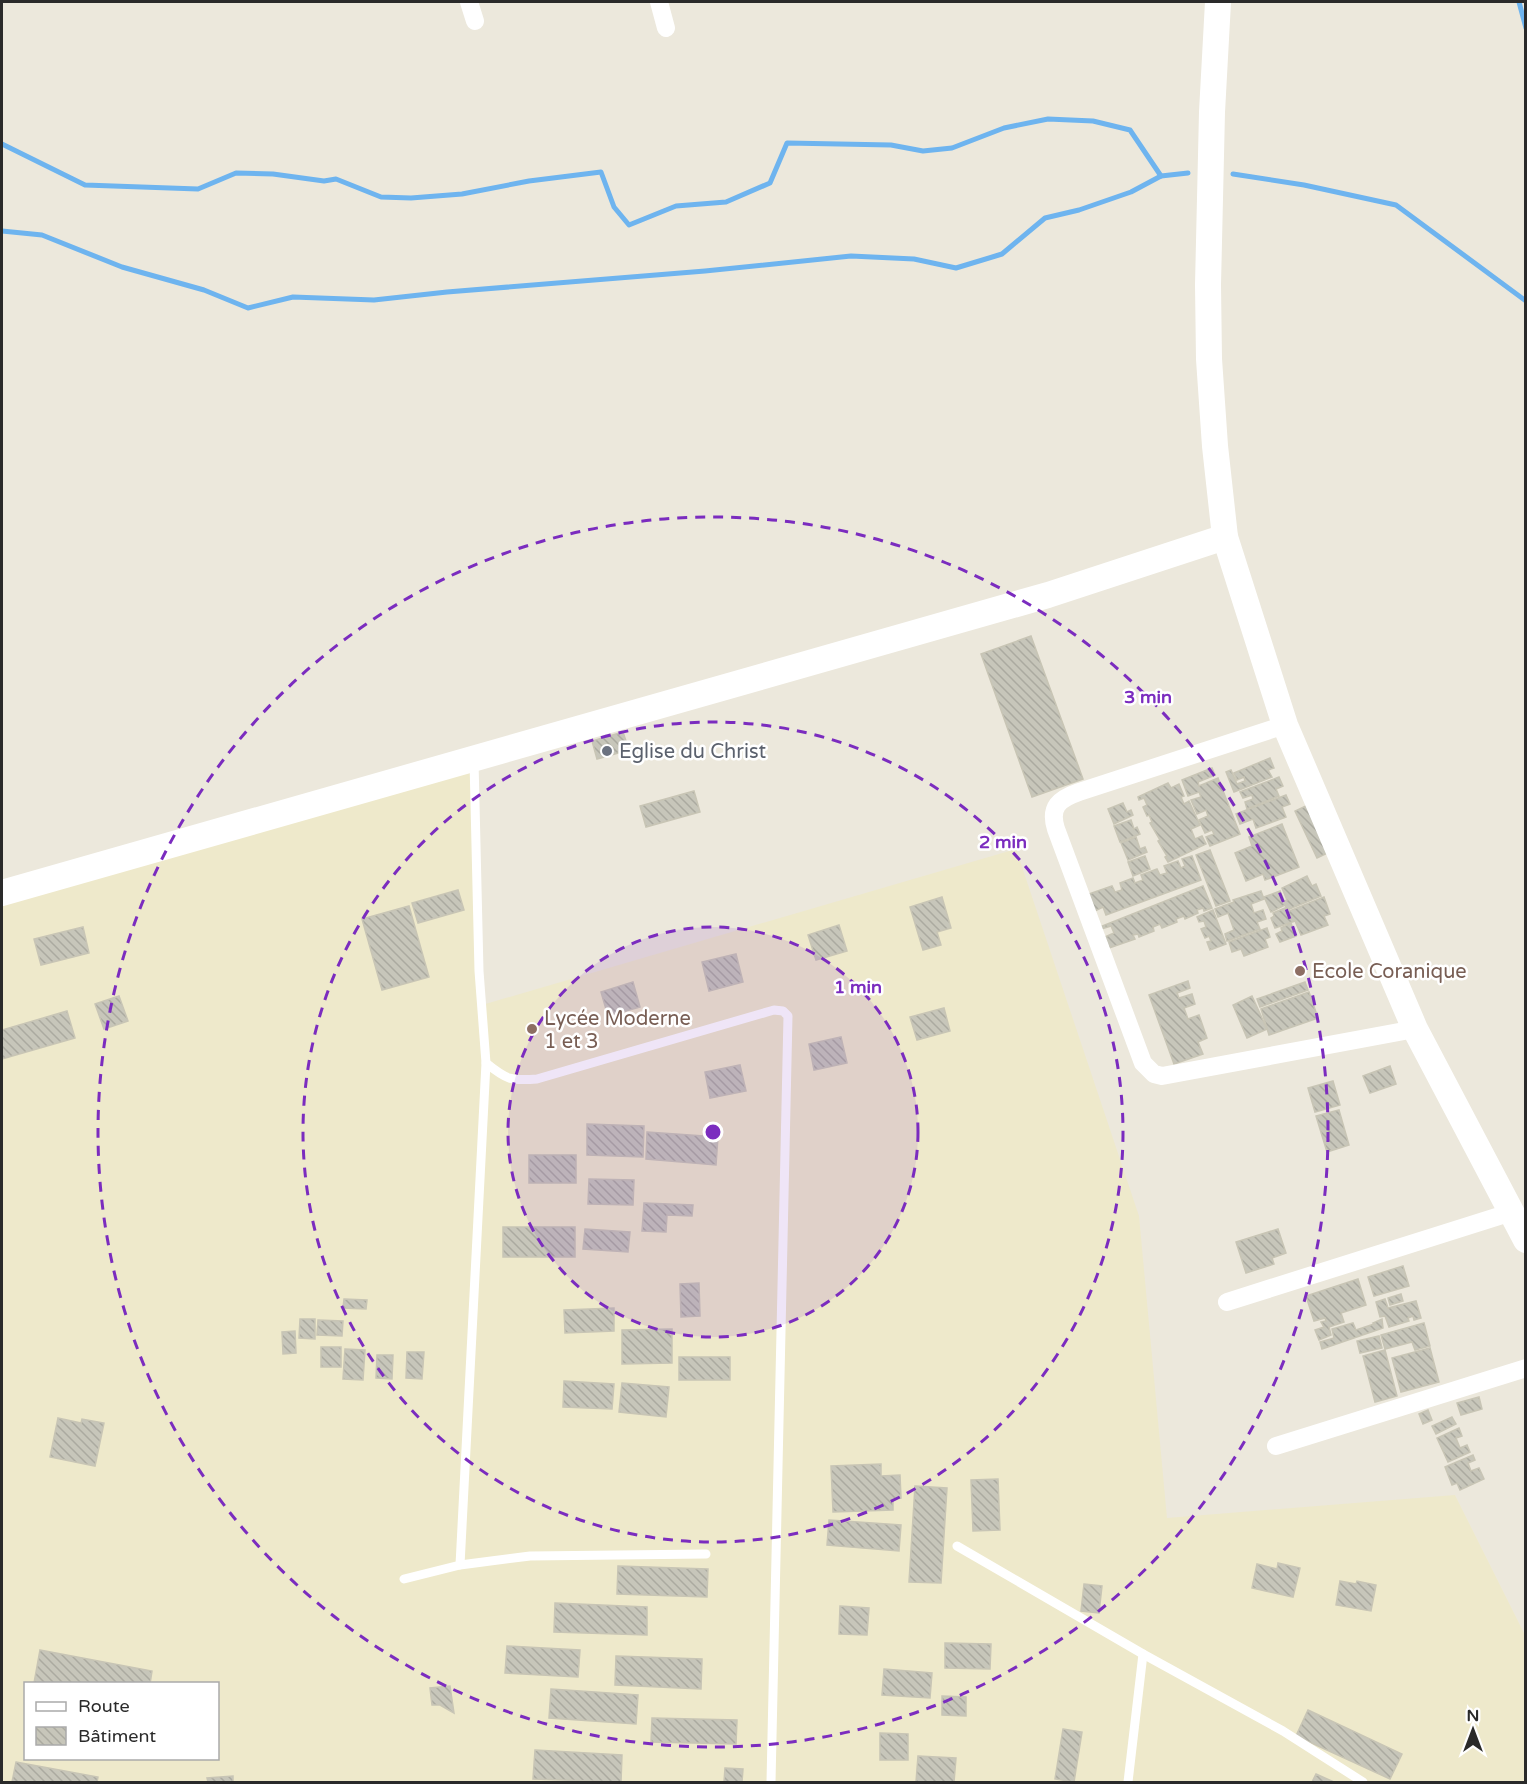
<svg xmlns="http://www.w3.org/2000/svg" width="1527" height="1784" viewBox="0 0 1527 1784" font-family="'Varela Round',sans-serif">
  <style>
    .education { fill: #eee9cb; fill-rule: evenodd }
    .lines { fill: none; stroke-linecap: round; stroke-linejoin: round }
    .stream { stroke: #6eb4ef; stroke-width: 5 }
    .building { fill: url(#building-back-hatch); stroke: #c8c5b5; stroke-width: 1.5 }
    .lane { stroke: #fff; stroke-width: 9 }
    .street { stroke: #fff; stroke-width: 18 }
    .secondary { stroke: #fff; stroke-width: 26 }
    .ring { fill: none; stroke: #7b2cbf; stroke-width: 3; stroke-dasharray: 10 8 }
    .worship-dot { fill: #6b7280; stroke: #fff; stroke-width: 2 }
    .education-dot { fill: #8d6e63; stroke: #fff; stroke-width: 2 }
    .labels { text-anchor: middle; stroke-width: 5; stroke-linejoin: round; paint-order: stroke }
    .worship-label { font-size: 20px; fill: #5b616d; stroke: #fff; text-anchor: start }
    .education-label { font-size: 20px; fill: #785e54; stroke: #fff; text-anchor: start }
    .centre { fill: #7b2cbf; stroke: #fff; stroke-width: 3 }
    .ring-label { font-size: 18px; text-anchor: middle; font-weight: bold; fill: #7b2cbf; stroke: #fff; stroke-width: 5; stroke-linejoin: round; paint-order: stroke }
  </style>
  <defs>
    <pattern id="building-back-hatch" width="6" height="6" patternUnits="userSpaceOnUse" patternTransform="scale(1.5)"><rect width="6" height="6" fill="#c7c6ba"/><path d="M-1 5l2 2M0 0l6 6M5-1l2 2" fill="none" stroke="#abaaa0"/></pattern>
  </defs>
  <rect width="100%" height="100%" fill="#ece8dc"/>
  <path class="education" d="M474 757 482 1005 1016 849 1139 1216 1167 1518 1455 1495 1525 1635V1782H2V905ZM26 1684H218V1758H26Z"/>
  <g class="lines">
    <g class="stream">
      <path d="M1519 2 1526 28"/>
      <path d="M2 144 85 185 198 189 236 173 273 174 324 181 336 179 381 197 411 198 462 194 529 181 601 172 614 207 629 225 676 206 726 202 770 183 787 143 891 145 923 151 952 148 1004 128 1048 119 1093 121 1130 130 1161 176"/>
      <path d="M1233 174 1304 185 1396 205 1526 301"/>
      <path d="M2 231 42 235 122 267 204 290 248 308 293 297 374 300 447 292 705 271 851 256 914 259 956 268 1002 254 1045 218 1079 210 1131 192 1161 176 1188 173"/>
    </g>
  </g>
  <g class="building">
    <path d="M1031 636 1083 779 1032 797 981 654Z"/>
    <path d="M623 732 629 750 597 759 592 741Z"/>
    <path d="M1270 758 1274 768 1268 770 1272 777 1234 792 1226 772 1231 770 1237 784 1245 781 1244 777 1237 780 1234 773Z"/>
    <path d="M1212 768 1215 775 1198 782 1199 786 1218 778 1240 834 1210 846 1206 837 1214 834 1212 830 1205 833 1199 820 1208 816 1206 810 1197 814 1191 800 1201 797 1199 792 1188 796 1182 780Z"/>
    <path d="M1279 777 1283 786 1276 789 1279 796 1247 809 1245 802 1253 799 1252 795 1243 798 1240 792Z"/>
    <path d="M1168 783 1171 788 1179 784 1184 796 1181 797 1184 804 1189 801 1200 825 1191 829 1195 839 1202 836 1206 844 1168 862 1165 857 1167 856 1158 841 1160 840 1150 823 1152 822 1149 815 1147 816 1143 807 1147 805 1144 798 1139 800 1138 797Z"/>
    <path d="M694 791 700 812 646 827 640 806Z"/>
    <path d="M1286 795 1290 804 1282 807 1286 817 1256 828 1253 819 1240 824 1236 814Z"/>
    <path d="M1123 803 1127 812 1131 810 1133 815 1114 824 1108 809Z"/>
    <path d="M1310 804 1332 851 1317 858 1295 811Z"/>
    <path d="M1131 820 1134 829 1137 827 1140 834 1120 842 1114 826Z"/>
    <path d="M1282 824 1299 867 1265 880 1263 874 1246 881 1235 853 1252 846 1249 837Z"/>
    <path d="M1136 837 1140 849 1145 847 1147 852 1128 860 1121 843Z"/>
    <path d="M1210 850 1230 901 1216 906 1196 855Z"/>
    <path d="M1145 856 1150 869 1133 876 1128 862Z"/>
    <path d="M1192 856 1201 880 1106 915 1103 907 1095 911 1089 894 1112 886 1115 892 1122 890 1120 883 1133 878 1135 883 1143 880 1141 875 1157 869 1160 875 1167 873 1164 866 1178 861 1181 868 1185 866 1182 859Z"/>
    <path d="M1307 876 1312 886 1316 884 1321 896 1287 910 1285 905 1271 912 1264 897 1280 891 1284 901 1287 900 1282 888Z"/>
    <path d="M1203 886 1212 908 1204 911 1203 908 1197 910 1198 913 1185 919 1184 916 1176 919 1177 922 1162 928 1160 924 1153 927 1154 931 1139 937 1138 934 1133 935 1135 939 1109 948 1105 937 1114 933 1111 926 1101 929 1100 927Z"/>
    <path d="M458 890 464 910 418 923 412 903Z"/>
    <path d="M1261 891 1264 899 1251 904 1254 913 1263 910 1266 919 1257 922 1260 929 1227 941 1225 934 1234 930 1228 913 1218 917 1215 909 1234 902 1233 900Z"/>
    <path d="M942 897 951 928 937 932 941 945 923 950 910 907Z"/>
    <path d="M1324 897 1330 914 1324 916 1328 925 1301 935 1295 921 1275 928 1271 918 1274 916 1273 913 1285 908 1287 912Z"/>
    <path d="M409 906 429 977 382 990 362 919Z"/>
    <path d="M1213 910 1226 944 1210 950 1207 942 1211 941 1209 936 1205 938 1201 929 1206 927 1204 921 1199 922 1197 917Z"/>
    <path d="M1291 923 1296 936 1280 942 1276 934 1282 931 1281 928Z"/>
    <path d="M839 925 847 951 816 960 808 935Z"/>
    <path d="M83 927 89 953 41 965 34 939Z"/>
    <path d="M1267 928 1270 937 1265 939 1268 947 1244 956 1241 949 1232 952 1229 942Z"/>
    <path d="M736 954 743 982 709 991 702 962Z"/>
    <path d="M1188 981 1190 988 1177 993 1179 998 1192 994 1195 1004 1184 1008 1188 1019 1199 1015 1207 1038 1198 1042 1203 1054 1174 1064 1149 995Z"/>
    <path d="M633 982 640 1007 608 1016 601 992Z"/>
    <path d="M1305 982 1308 990 1260 1007 1257 999Z"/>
    <path d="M1309 992 1318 1018 1269 1035 1261 1009Z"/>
    <path d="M119 996 128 1021 104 1029 95 1004Z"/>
    <path d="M1252 996 1267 1029 1247 1038 1233 1005Z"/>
    <path d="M944 1008 950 1031 917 1040 910 1017Z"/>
    <path d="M67 1011 75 1038 2 1059V1030Z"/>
    <path d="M841 1037 847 1063 814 1070 809 1044Z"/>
    <path d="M740 1065 746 1091 710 1098 705 1072Z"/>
    <path d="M1390 1066 1396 1084 1370 1093 1363 1076Z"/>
    <path d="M1333 1081 1340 1105 1315 1112 1308 1088Z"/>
    <path d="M1339 1110 1349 1145 1327 1152 1316 1116Z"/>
    <path d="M587 1124 644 1126 643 1157 587 1155Z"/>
    <path d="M647 1132 718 1137 716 1165 646 1159Z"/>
    <rect x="529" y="1155" width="47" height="28"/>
    <path d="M589 1179 634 1180 633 1205 588 1204Z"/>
    <path d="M644 1203 693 1205 692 1216 667 1215 666 1232 642 1231Z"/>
    <rect x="503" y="1227" width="72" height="30"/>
    <path d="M585 1229 630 1232 628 1252 583 1249Z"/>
    <path d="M1278 1229 1286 1253 1272 1258 1274 1264 1246 1273 1236 1242Z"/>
    <path d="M1403 1266 1409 1286 1374 1296 1368 1277Z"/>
    <path d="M1358 1279 1366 1305 1341 1313 1344 1322 1329 1327 1331 1335 1319 1340 1315 1330 1324 1327 1321 1322 1326 1321 1325 1318 1314 1321 1306 1296Z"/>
    <path d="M699 1283 700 1316 681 1317 680 1284Z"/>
    <path d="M1401 1294 1403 1301 1390 1305 1388 1298Z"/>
    <path d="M344 1299 367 1300 366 1309 343 1308Z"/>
    <path d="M1385 1299 1388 1308 1416 1301 1421 1318 1414 1320 1413 1316 1408 1318 1409 1321 1389 1327 1385 1316 1380 1317 1376 1302Z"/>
    <path d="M614 1308V1331L565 1333 564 1310Z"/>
    <path d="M300 1319H315V1339L299 1338Z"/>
    <path d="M1382 1319 1383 1328 1322 1349 1320 1342 1334 1338 1332 1329 1353 1323 1356 1330 1374 1324 1373 1323Z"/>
    <path d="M318 1320 343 1321 342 1336 317 1335Z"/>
    <path d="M1424 1323 1430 1346 1415 1350 1412 1342 1385 1349 1381 1335Z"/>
    <path d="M672 1329V1363L622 1364V1330Z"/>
    <path d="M295 1331 296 1353 283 1354 282 1332Z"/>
    <path d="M1379 1336 1382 1348 1360 1353 1357 1341Z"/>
    <rect x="321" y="1347" width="20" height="20"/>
    <path d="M1430 1348 1439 1382 1401 1392 1392 1358Z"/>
    <path d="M345 1349 365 1350 363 1380 343 1379Z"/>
    <path d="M1385 1350 1397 1396 1375 1402 1363 1356Z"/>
    <path d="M407 1352H424L422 1379 406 1378Z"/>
    <path d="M377 1355H393L392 1379 376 1378Z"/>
    <rect x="679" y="1357" width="51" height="23"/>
    <path d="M564 1381 614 1384 612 1409 563 1407Z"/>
    <path d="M622 1383 669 1387 666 1417 619 1412Z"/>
    <path d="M1479 1397 1482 1409 1461 1415 1457 1403Z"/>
    <path d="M1428 1410 1432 1420 1423 1424 1419 1414Z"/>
    <path d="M1452 1417 1456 1424 1436 1434 1432 1426Z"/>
    <path d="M58 1418 81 1423 82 1419 104 1423 95 1466 50 1457Z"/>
    <path d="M1459 1428 1462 1436 1456 1438 1460 1448 1467 1445 1470 1452 1448 1462 1437 1438Z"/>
    <path d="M1473 1455 1475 1460 1468 1463 1471 1471 1479 1468 1484 1479 1460 1490 1457 1483 1452 1485 1445 1467Z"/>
    <path d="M881 1464V1476L900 1475 901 1498 893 1499V1510L833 1512 831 1466Z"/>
    <path d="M998 1479 1000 1530 973 1531 971 1480Z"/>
    <path d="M915 1486 947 1488 941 1583 909 1582Z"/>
    <path d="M829 1520 901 1525 899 1551 827 1545Z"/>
    <path d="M1278 1563 1300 1568 1293 1597 1252 1588 1257 1564 1277 1569Z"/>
    <path d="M618 1566 708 1569 707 1597 617 1594Z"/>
    <path d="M1340 1581 1356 1584 1357 1581 1376 1585 1371 1611 1336 1605Z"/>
    <path d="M1084 1584 1102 1586 1099 1613 1081 1611Z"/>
    <path d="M555 1603 647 1607V1635L554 1632Z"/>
    <path d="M840 1606 869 1608 867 1635 839 1634Z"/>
    <path d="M945 1643 991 1644 990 1669 945 1668Z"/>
    <path d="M507 1646 580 1650 578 1677 505 1673Z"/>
    <path d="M40 1650 152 1671 150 1684 34 1683Z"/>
    <path d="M616 1656 702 1659 701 1689 615 1685Z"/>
    <path d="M884 1669 932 1673 930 1698 882 1695Z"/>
    <path d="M450 1686 454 1713 440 1705H432L430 1688Z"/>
    <path d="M551 1689 638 1695 636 1724 549 1718Z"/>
    <path d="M942 1696 966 1697V1716L942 1715Z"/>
    <path d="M1308 1710 1402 1754 1390 1779 1296 1736Z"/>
    <path d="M652 1718 737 1720 736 1744 651 1742Z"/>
    <path d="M1063 1729 1082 1732 1074 1782 1055 1779Z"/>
    <path d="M880 1733 908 1734V1760H880Z"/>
    <path d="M535 1750 622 1755 621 1782 533 1779Z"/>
    <path d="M918 1756 956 1758 954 1782H916Z"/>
    <path d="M16 1762 98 1777 97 1782H12Z"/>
    <path d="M725 1768 743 1769 742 1782H724Z"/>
    <path d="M1316 1774 1334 1782H1312Z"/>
    <path d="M233 1776V1782H208L207 1778Z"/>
  </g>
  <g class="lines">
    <g class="lane">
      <path d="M486 1063C507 1080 511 1081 537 1079L774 1010 783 1011 788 1016 771 1782"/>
      <path d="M957 1546 1143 1654 1283 1731 1363 1782"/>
      <path d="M460 1565 486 1063 479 971 474 761"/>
      <path d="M404 1579 460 1565 530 1556 706 1554"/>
      <path d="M1128 1782 1143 1654"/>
    </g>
    <g class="street">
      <path d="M469 2 475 21"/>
      <path d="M659 2 666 28"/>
      <path d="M1285 725 1079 792C1059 799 1049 807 1056 829L1143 1063 1154 1074 1162 1076 1415 1029"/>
      <path d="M1227 1302 1512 1212"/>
      <path d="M1276 1446 1526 1368"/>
    </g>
    <g class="secondary">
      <path d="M1218 2 1212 112 1208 285 1209 359 1215 446 1225 537 1285 725 1415 1029 1526 1240"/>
      <path d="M2 893 1048 595 1225 537"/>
    </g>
  </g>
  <circle cx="713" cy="1132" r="205" fill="#7b2cbf" fill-opacity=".12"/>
  <g class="ring">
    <circle cx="713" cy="1132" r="205"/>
    <circle cx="713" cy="1132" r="410"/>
    <circle cx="713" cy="1132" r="615"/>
  </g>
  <circle class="worship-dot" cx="607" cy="751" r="6"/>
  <g class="education-dot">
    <circle cx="1300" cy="971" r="6"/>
    <circle cx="532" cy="1029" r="6"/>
  </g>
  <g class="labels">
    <g class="worship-label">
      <text x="619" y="758">Eglise du Christ</text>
    </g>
    <g class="education-label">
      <text x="1312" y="978">Ecole Coranique</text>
      <text x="544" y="1025">Lycée Moderne<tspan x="544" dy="23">1 et 3</tspan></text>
    </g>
  </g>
  <circle cx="713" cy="1132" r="9" class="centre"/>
  <g class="ring-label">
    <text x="1148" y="703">3 min</text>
    <text x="1003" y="848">2 min</text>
    <text x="858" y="993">1 min</text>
  </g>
  <rect width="1527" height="1784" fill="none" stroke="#2a2a2a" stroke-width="6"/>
  <rect x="24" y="1682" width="195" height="78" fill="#ffffff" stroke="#aaaaaa" stroke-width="1.5"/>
  <rect x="36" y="1702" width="30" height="9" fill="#ffffff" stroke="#aaaaaa" stroke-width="1.5"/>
  <text x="78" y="1712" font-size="18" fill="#2a2a2a">Route</text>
  <rect x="36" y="1727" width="30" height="18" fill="url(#building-back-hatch)" stroke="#aaaaaa" stroke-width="1.5"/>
  <text x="78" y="1742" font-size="18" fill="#2a2a2a">Bâtiment</text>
  <g transform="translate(1473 1730)" stroke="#ffffff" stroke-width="4.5" paint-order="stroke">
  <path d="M0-4.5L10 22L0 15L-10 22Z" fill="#2a2a2a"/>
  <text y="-9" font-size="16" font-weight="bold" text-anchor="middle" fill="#2a2a2a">N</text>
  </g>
</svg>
